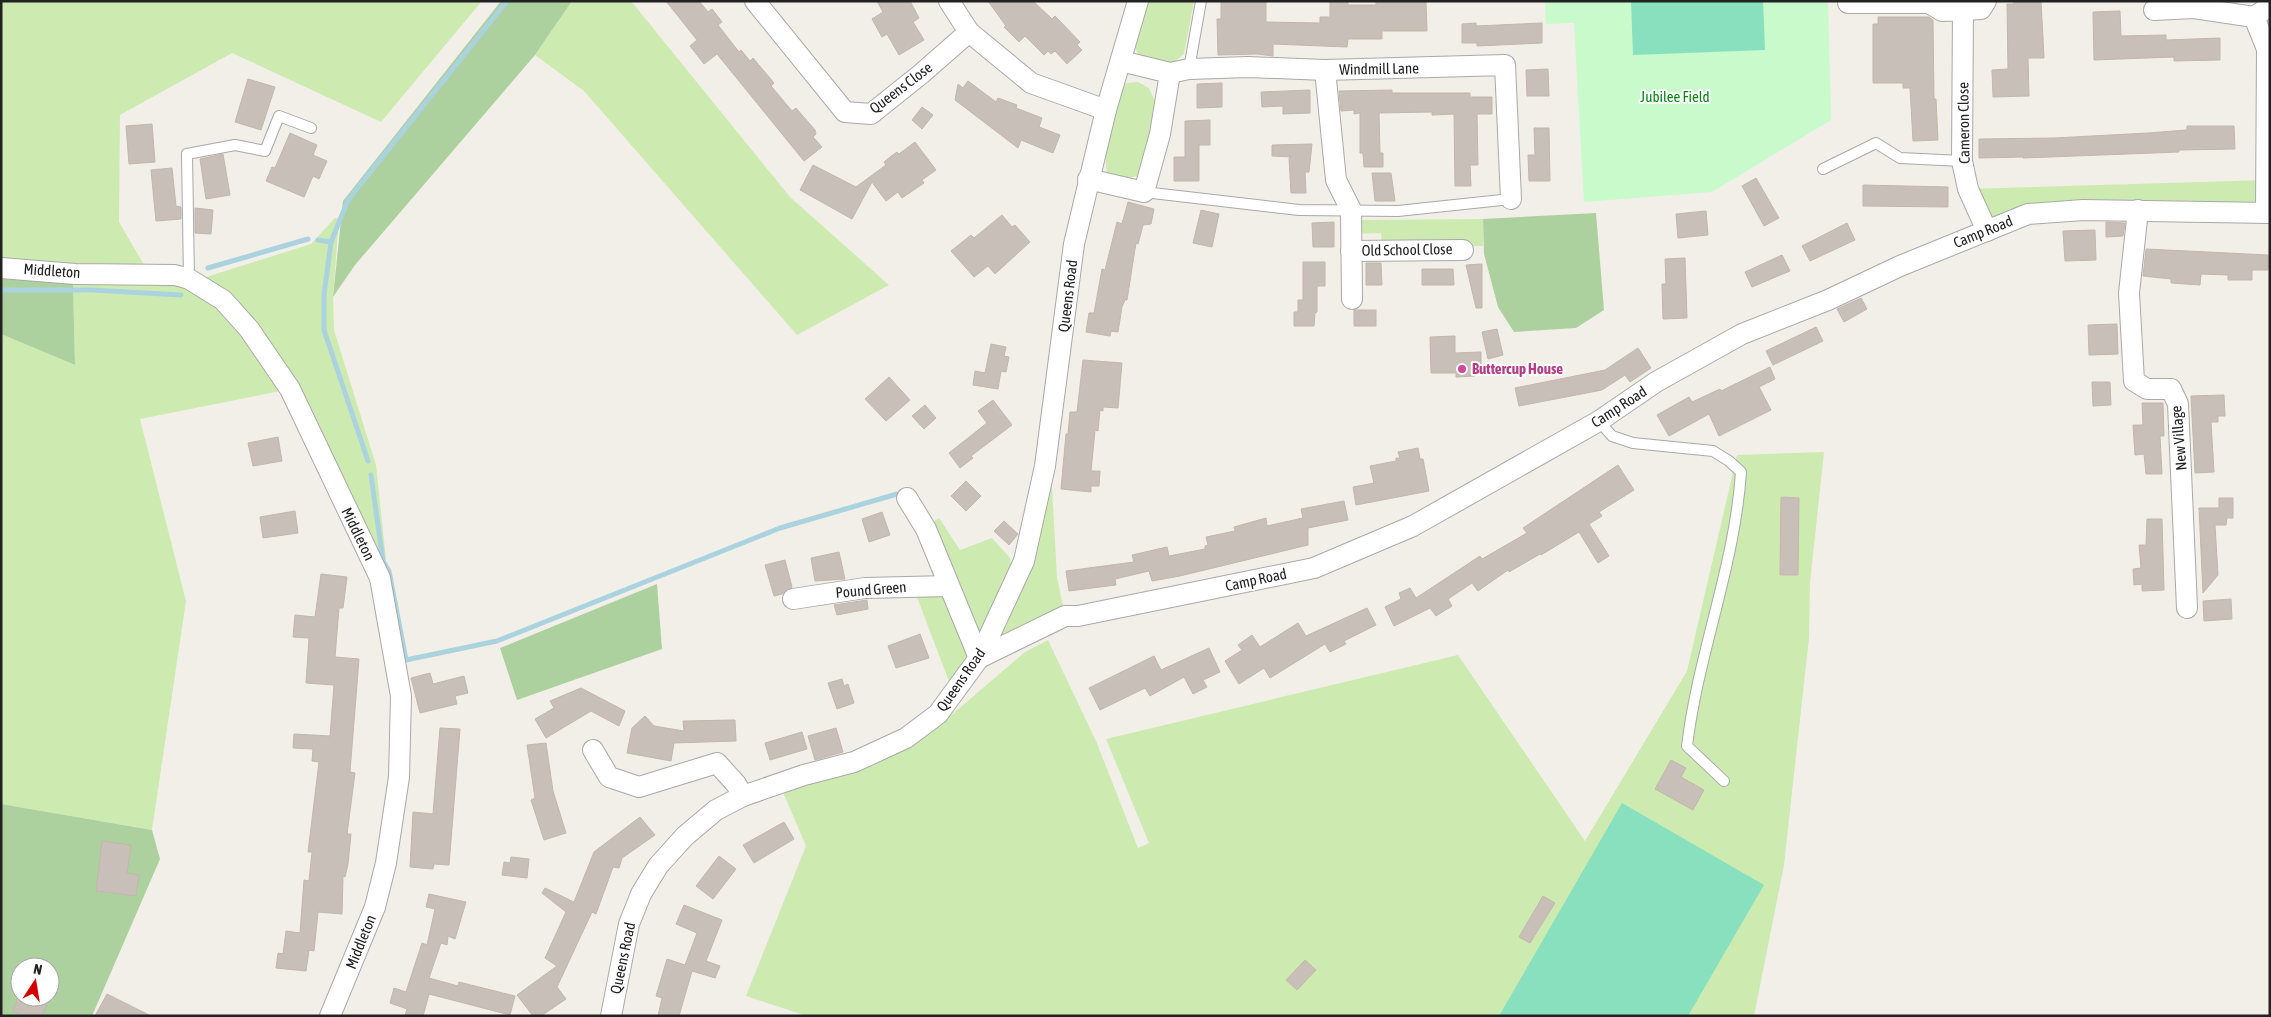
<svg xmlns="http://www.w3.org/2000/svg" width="2271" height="1017" viewBox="0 0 2271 1017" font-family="'Asap Condensed',sans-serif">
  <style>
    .grass { fill: #cdebb0 }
    .forest { fill: #add19e; fill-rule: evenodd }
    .park { fill: #c8facc }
    .pitch { fill: #88e0be }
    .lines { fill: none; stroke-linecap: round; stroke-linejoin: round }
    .stream { stroke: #aad3df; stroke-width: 5 }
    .building { fill: #c7bfb8; stroke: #c4b6ab }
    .lane-casing { stroke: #a9a9a9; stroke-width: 12 }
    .street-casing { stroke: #a9a9a9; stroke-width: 22 }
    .lane { stroke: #fff; stroke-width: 10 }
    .street { stroke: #fff; stroke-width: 20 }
    .hotel-dot { fill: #d1479c; stroke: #fff; stroke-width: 2 }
    .labels { text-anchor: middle; stroke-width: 4; stroke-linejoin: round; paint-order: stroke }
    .street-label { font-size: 15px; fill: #222; stroke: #fff }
    .park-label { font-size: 15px; fill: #0c8416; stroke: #fff }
    .hotel-label { font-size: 15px; font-weight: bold; fill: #b23c85; stroke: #fff; text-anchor: start }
  </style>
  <rect width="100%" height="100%" fill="#f2efe9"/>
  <g class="grass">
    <path d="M1 1H482L381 122 232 53 120 115 119 222 147 270 1 264Z"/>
    <path d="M572 1H631L790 197 889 285 797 335 584 91 535 55Z"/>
    <path d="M1143 1H1194L1184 54 1168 67C1122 62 1134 33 1143 1Z"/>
    <path d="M1138 82 1149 88 1156 104 1149 160 1137 176 1120 180 1107 173C1102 147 1113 105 1126 83Z"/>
    <path d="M2266 180V213L2083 210 1987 231 1968 189Z"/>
    <path d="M335 218 339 219 333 297 334 330 376 465 386 559 384 574 294 386 200 279 311 244Z"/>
    <path d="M1483 219V246L1382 247 1381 233 1356 234V220Z"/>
    <path d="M73 284 186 286 219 305 286 390 140 419 186 601 152 830 1 804V334L75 365Z"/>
    <path d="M1824 452 1810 583 1809 638 1784 865 1754 1016H807L746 996 806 846 782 790 856 767 928 735 1025 652 1048 640 1096 741 1138 848 1149 843 1106 739 1458 655 1585 841 1687 671 1737 455Z"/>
    <path d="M1045 466 1052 487 1057 577 1065 616 1007 635H991L950 684 915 592 943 590 972 622 960 583 933 522 939 518 960 550 992 538 1010 558 1011 565 1001 631Z"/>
  </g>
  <g class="forest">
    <path d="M501 1H572L535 55 355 265 333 297 343 201Z"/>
    <path d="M1596 213 1604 310 1576 328 1514 332 1498 307 1484 254 1483 219Z"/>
    <path d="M1 277 73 284 75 365 1 334Z"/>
    <path d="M657 584 662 649 517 700 500 648Z"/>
    <path d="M1 804 152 830 160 859 92 1016H1ZM20 967H50V997H20Z"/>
  </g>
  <path class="park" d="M1545 1H1828L1831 120 1712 192 1584 202 1574 23 1546 24Z"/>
  <g class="pitch">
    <path d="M1631 1H1763L1765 50 1633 55Z"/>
    <path d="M1622 803 1764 885 1688 1016H1499Z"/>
  </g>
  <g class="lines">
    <g class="stream">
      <path d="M318 240 331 242 348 200 507 1"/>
      <path d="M331 242 324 295V330L368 461"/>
      <path d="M208 268 308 239"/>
      <path d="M1 290H92L181 295"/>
      <path d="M371 475 383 561 389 571 406 660 497 641 780 528 897 494"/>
    </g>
  </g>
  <g class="building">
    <path d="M666 1H699L708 12 712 9 722 22 718 25 739 52 741 50 750 61 753 58 774 83 771 86 792 111 796 108 815 130 816 134 813 137 822 147 804 161 717 54 704 64 690 46 697 40Z"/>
    <path d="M877 1H910L919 18 913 22 924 40 899 55 887 34 882 37 872 19 883 12Z"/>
    <path d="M988 1H1033L1052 19 1055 16 1080 42 1077 45 1082 50 1067 64 1055 51 1051 54 1048 51 1044 55 1025 36 1019 42 1004 27 1006 26Z"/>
    <path d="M1221 1H1266V22L1320 23V17H1330V1H1348V5H1376V2H1426L1427 31H1382V39H1348L1347 47 1273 44V56L1257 54 1218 55 1217 19H1221Z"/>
    <path d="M2013 1H2041L2044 58H2028L2029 96 1993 97 1992 70 2008 69 2007 4H2014Z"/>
    <path d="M2120 11 2121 36 2166 35V40L2220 38V60L2174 61V57L2094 60 2093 12Z"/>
    <path d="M1878 17H1929L1933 20 1934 99H1936L1938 140 1913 141 1910 88H1903V83H1873V24H1878Z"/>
    <path d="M1476 23V26L1542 23V43L1477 46V43H1462V24Z"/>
    <path d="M1548 69 1549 96H1527L1526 70Z"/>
    <path d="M248 79 275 87 261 130 235 122Z"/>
    <path d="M968 81 996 102 998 98 1017 105 1016 108 1042 118 1039 127 1060 135 1053 153 1021 140 1018 148 955 100 958 84 963 88Z"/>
    <path d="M1222 83V107L1197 108V84Z"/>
    <path d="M1310 90V113L1283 114V106L1262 107 1261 92Z"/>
    <path d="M1392 90V93H1470V97H1492V114H1477L1478 165H1470L1471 186H1455L1454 114 1432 115V112L1379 113 1380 153H1383V167H1364L1363 153H1360V113L1354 114V110L1341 111 1339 91Z"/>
    <path d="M922 107 933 115 922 129 912 120Z"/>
    <path d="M1210 120V145H1199V181H1174V157H1185V121Z"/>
    <path d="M152 124 155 162 129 164 126 126Z"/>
    <path d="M2187 126H2234L2235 149 2179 150V152L2023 158V157L1979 158V139L2054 138 2148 133 2187 130Z"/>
    <path d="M1534 128H1549L1550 181H1529L1528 155H1535Z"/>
    <path d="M290 133 317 145 313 155 327 161 319 179 313 176 304 197 266 181 272 167 275 168Z"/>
    <path d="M915 142 936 170 922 180 924 183 902 198 898 192 886 201 872 182 852 219 800 190 813 165 856 187 886 165 884 162 890 157 897 152 899 154Z"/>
    <path d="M1312 144 1309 172H1305L1306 193H1291L1289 158 1292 157 1272 156V145Z"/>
    <path d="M223 154 230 195 206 199 200 159Z"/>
    <path d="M172 168 176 206 181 207V219L156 221 151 170Z"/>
    <path d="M1372 173H1391L1395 201H1375Z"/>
    <path d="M1756 178 1779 218 1764 226 1742 186Z"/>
    <path d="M1863 185 1948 187V207L1863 206Z"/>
    <path d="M1128 202 1154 209 1151 224 1143 225 1138 244 1136 243 1127 300H1125L1122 307 1118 332 1111 331 1110 336 1086 332 1089 313H1094L1102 269 1105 270 1117 222 1122 224Z"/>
    <path d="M195 208 213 210 211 234 195 233Z"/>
    <path d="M1201 210 1219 214 1212 247 1193 243Z"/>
    <path d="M1706 211 1708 235 1678 238 1676 214Z"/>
    <path d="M1002 215 1012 227 1015 225 1030 242 995 274 988 266 974 277 951 251 971 235 974 238Z"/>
    <path d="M1334 222V247H1313L1312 223Z"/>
    <path d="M2106 222 2125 223 2123 236 2106 237Z"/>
    <path d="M1847 223 1855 240 1810 261 1802 246Z"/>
    <path d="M2095 230 2096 260 2065 261 2063 231Z"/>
    <path d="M2146 249 2268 255V270H2252V280H2228V275L2201 274 2200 285 2171 283V279L2143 276Z"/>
    <path d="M1782 255 1790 271 1752 287 1745 272Z"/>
    <path d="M1685 258 1687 318 1663 319 1662 284H1666L1665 259Z"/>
    <path d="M1303 262H1325V286H1317V312L1315 313 1314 326H1294V312H1298V300H1303Z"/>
    <path d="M1366 263H1381L1382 285H1366Z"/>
    <path d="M1482 264V308H1476L1466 265Z"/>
    <path d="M1422 269H1453L1454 285H1422Z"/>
    <path d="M1861 298 1867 309 1844 322 1837 309Z"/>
    <rect x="1354" y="310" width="22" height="16"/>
    <path d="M2117 324 2118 354 2089 355 2088 325Z"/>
    <path d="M1816 327 1823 341 1773 365 1766 351Z"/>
    <path d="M1497 329 1503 355 1488 359 1482 332Z"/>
    <path d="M1455 336V353L1481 352V368H1475V376L1456 377V373H1431L1430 337Z"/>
    <path d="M991 344 1006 347 1004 356 1009 357 1006 372 1001 371 998 389 973 385 975 371 985 373Z"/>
    <path d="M1638 348 1651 368 1630 382 1625 375 1602 390 1519 406 1515 388 1605 370Z"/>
    <path d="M1083 360 1122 363 1118 408 1103 407V411L1100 410 1098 431 1095 430 1091 471H1100L1099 486H1091V492L1061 489 1066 434H1068L1070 412H1077Z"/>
    <path d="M1770 367 1775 379 1759 387 1771 410 1719 436 1709 414 1669 436 1657 415 1689 397 1692 402 1720 389 1721 391Z"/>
    <path d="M889 377 910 400 886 421 865 399Z"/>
    <path d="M2092 382H2110L2111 405 2093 406Z"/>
    <path d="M2224 395 2225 416H2218V422H2211L2214 472 2195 473 2191 396Z"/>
    <path d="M993 400 1012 425 971 456 973 458 960 468 949 453 987 423 978 411Z"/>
    <path d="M2142 403H2163L2164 436H2160L2162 474H2146L2144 454 2135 455 2133 425H2143Z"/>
    <path d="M925 405 936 418 924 429 912 416Z"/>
    <path d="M278 437 282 461 253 466 248 443Z"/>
    <path d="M1418 448 1420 459H1423L1429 491 1356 505 1353 487 1374 483 1370 466 1396 461V458H1400L1398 452Z"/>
    <path d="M1618 465 1634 490 1599 512 1602 516 1589 524 1609 556 1598 563 1579 532 1541 555 1540 554 1509 572 1508 570 1478 591 1472 583 1448 599 1452 606 1436 616 1430 608 1394 626 1385 607 1401 599 1399 593 1410 588 1416 598 1480 556 1482 559 1527 533 1523 528Z"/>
    <path d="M966 481 981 496 966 511 951 496Z"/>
    <path d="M1781 497 1799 498 1798 575H1780Z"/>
    <path d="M2219 498H2233V518H2227L2226 525H2215L2218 575 2203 593 2199 508H2219Z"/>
    <path d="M1344 501 1348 520 1308 528V545L1180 576 1152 581 1149 571 1115 579 1116 585 1069 591 1066 571 1134 562 1132 555 1167 547 1169 556 1205 549V546L1208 545 1206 537 1235 531 1234 527 1266 518 1267 526 1303 518 1301 509Z"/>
    <path d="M295 511 298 533 263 538 260 517Z"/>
    <path d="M882 512 890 535 869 542 862 519Z"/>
    <path d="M2147 519H2162L2164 590 2142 591V584L2134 585 2133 569 2141 568 2139 545H2146Z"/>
    <path d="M1004 521 1018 534 1009 545 994 531Z"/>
    <path d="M839 552 845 579 815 581 811 558Z"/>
    <path d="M785 560 792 587 782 594 774 596 765 565Z"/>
    <path d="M321 574 347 577 343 608H339L335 657 359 659 350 772 355 773 347 834H351L348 864 345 877 343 876 342 914 318 912 314 951 309 950 306 971 276 968 278 953 283 954 286 931 300 933 304 880 309 881 312 852H308L319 762 312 761 313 749 293 748 294 734 330 736 334 685 306 683 309 638 293 637 295 615 315 617Z"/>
    <path d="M2231 599 2232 619 2204 621 2203 601Z"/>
    <path d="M867 600 868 609 837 615 834 605Z"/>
    <path d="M1367 608 1376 625 1344 641 1346 644 1330 652 1325 644 1270 678 1264 668 1239 684 1225 661 1242 650 1238 645 1252 635 1260 647 1298 623 1306 636Z"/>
    <path d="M920 634 929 658 896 668 888 646Z"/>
    <path d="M1209 648 1220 672 1203 680 1207 687 1193 694 1184 677 1150 696 1145 688 1100 710 1089 688 1154 656 1161 670Z"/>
    <path d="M430 673 433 684 464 676 468 693 455 696 457 704 420 713 411 678Z"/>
    <path d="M842 679 844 686 848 684 854 703 837 709 828 683Z"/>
    <path d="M581 688 625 711 619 726 591 711 546 738 535 719 554 708 550 701Z"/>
    <path d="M645 716 654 726 684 731 683 721 735 720 736 741 674 743 671 761 627 753 632 728Z"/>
    <path d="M440 728 460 729 449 865 434 864 433 869 410 867 413 812 433 814Z"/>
    <path d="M836 728 843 752 815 760 808 736Z"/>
    <path d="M802 732 807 749 770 760 765 743Z"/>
    <path d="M546 743 553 791 566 833 544 840 531 800 535 798 527 745Z"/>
    <path d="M1671 760 1686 768 1681 777 1704 790 1693 810 1655 789Z"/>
    <path d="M640 817 655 835 622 858 619 868 613 867 596 914 592 912 557 987 566 999 541 1016H533L517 995 557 966 545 958 566 912 542 893 545 888 574 902 594 852Z"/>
    <path d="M784 822 794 839 754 863 743 845Z"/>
    <path d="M102 841 131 845 127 873 139 875 136 896 96 891Z"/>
    <path d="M719 856 736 869 713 899 696 886Z"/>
    <path d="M511 857 529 859 527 878 502 875 504 862 510 863Z"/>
    <path d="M429 894 466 902 455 939 448 936 447 945 441 943 429 978 458 986 459 982 515 996 510 1015 429 994 423 1016H405L407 1009 390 1003 394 988 406 992 422 943 427 945 435 909 426 907Z"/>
    <path d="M1543 896 1555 903 1530 943 1519 937Z"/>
    <path d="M684 905 722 920 706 961 720 966 715 978 692 971 679 1016H658L662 998 656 996 667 959 685 965 697 933 676 924Z"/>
    <path d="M1305 960 1316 970 1297 990 1286 980Z"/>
    <path d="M20 993V997H30L47 1004 42 1016H24L13 1011Z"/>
    <path d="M107 994 151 1016H95Z"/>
  </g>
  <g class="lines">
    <defs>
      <g id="lane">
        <path d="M1189 69 1201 1"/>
        <path d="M1823 169 1876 143 1900 158 1962 161"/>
        <path d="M1144 192 1299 210 1398 211 1511 199"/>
        <path d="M189 279 187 154 235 145 265 151 279 116 311 128"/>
        <path d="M1599 421 1612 436 1633 443 1713 451 1729 461 1741 472C1735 565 1698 654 1687 746L1724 781"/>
      </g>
      <g id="street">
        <path d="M755 1 845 112 871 114 921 74 969 32"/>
        <path d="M949 1 969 32 1031 83 1106 110"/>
        <path d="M1848 3H1929L1942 11 1963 10 1962 161 1968 189 1987 231"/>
        <path d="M1963 10 1981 9 1986 1"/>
        <path d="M2154 10 2194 8 2254 17 2270 6"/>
        <path d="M2254 17 2267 49 2266 213"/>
        <path d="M1121 61 1170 73 1189 69 1248 67 1325 70 1505 65 1511 199"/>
        <path d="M1325 70 1336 180 1351 210 1352 299"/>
        <path d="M1088 179 1144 192 1160 134 1170 73"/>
        <path d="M2138 210 2129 293 2134 381 2147 389H2171L2178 404 2187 608"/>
        <path d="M1351 251 1463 250"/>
        <path d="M1 268 75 274 175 275 189 279 223 300 249 329 290 389 380 578 401 696 399 777 386 863 375 907 330 1016"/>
        <path d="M907 498 926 529 979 658"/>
        <path d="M793 599 865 588 949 586"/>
        <path d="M979 658 1065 616H1078L1314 568 1413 526 1599 421 1656 382 1742 334 1828 300 1900 266 2028 214 2083 210 2270 213"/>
        <path d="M593 750 609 777 639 787 717 763 736 784 743 796"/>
        <path d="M611 1016 629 924 641 894 658 866 685 836 716 810 743 796 804 775 854 762 906 738 938 714 979 658 1024 561 1045 466 1074 244 1106 110 1138 1"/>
      </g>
    </defs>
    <use href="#lane" class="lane-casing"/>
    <use href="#street" class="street-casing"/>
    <use href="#lane" class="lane"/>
    <use href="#street" class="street"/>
  </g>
  <circle class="hotel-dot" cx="1462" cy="369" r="5"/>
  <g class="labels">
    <g class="street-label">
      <text transform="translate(1379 69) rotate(-1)" y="5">Windmill Lane</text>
      <text transform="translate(901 88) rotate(-37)" y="5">Queens Close</text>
      <text transform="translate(1964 123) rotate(-91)" y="5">Cameron Close</text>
      <text transform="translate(1983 232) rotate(-22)" y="5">Camp Road</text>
      <text transform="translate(1407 250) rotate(-1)" y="5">Old School Close</text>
      <text transform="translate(52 271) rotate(4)" y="5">Middleton</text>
      <text transform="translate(1068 296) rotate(-83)" y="5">Queens Road</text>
      <text transform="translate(1619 407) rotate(-33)" y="5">Camp Road</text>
      <text transform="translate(2179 438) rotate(-95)" y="5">New Village</text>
      <text transform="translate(358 534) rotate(64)" y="5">Middleton</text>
      <text transform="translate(1256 580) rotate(-12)" y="5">Camp Road</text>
      <text transform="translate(871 590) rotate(-5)" y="5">Pound Green</text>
      <text transform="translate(961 680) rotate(-55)" y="5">Queens Road</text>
      <text transform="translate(361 942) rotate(-68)" y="5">Middleton</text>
      <text transform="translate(623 958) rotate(-78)" y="5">Queens Road</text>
    </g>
    <g class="park-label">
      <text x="1675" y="102">Jubilee Field</text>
    </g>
    <g class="hotel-label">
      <text x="1472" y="374">Buttercup House</text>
    </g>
  </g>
  <rect width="2271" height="1017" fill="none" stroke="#222222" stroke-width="5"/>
  <g transform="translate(35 982) rotate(12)"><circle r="24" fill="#ffffff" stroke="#a7a7a7"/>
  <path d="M0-4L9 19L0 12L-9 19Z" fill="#d40000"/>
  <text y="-8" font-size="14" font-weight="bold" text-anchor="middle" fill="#222222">N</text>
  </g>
</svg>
